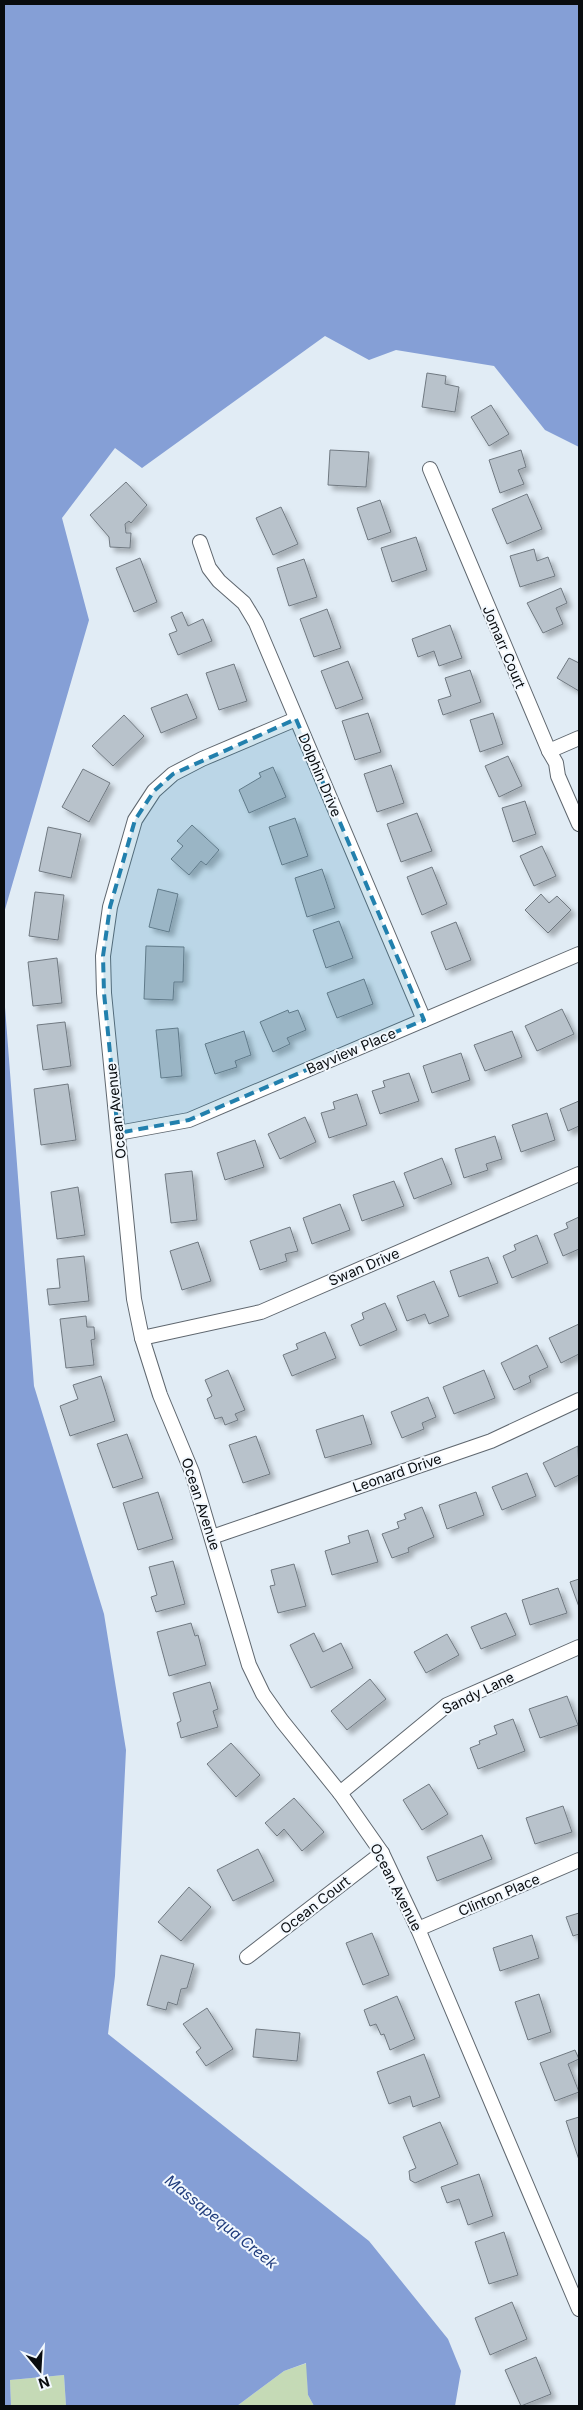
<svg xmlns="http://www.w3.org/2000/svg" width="583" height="2410" viewBox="0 0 583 2410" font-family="Inter,sans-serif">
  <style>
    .green { fill: #c5dab6 }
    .water { fill: #859fd6 }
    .building { fill: #b8c2cb; stroke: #707981; filter: url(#shadow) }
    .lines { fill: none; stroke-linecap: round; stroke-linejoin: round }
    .street-casing { stroke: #5f676f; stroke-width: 16 }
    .street { stroke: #fff; stroke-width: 14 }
    .marked { fill: #2280ad; fill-opacity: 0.2; stroke: #2280ad; stroke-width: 4; stroke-dasharray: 10 6; stroke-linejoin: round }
    .labels { text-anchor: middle; stroke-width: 4; stroke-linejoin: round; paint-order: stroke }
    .street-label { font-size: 14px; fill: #090c0f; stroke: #f2f8fe }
    .water-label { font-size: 15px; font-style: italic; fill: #1f3b7c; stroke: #f2f8fe }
  </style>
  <defs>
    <filter id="shadow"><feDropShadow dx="4.5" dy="4.5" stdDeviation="2.5" flood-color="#0004"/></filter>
  </defs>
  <rect width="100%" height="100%" fill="#e1ecf5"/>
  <g class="green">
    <path d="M307 2363 308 2395 314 2406H237L284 2371Z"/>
    <path d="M64 2375 66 2406H11L10 2380Z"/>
  </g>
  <g class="water">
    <path d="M4 4H579V447L545 430 494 366 396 350 369 360 325 336 142 468 115 448 62 518 89 620 4 913Z"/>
    <path d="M4 994 34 1386 104 1614 126 1750 115 1976 108 2034 369 2241 448 2339 461 2371 455 2406H314L308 2395 306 2363 284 2371 237 2406H66L64 2375 10 2380 11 2406H4Z"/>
  </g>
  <g class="building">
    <path d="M427 373 446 376 445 384 459 387 455 412 422 407Z"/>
    <path d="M491 405 509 434 489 446 471 417Z"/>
    <path d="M330 450 369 452 366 487 328 485Z"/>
    <path d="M521 450 526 467 518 470 524 484 500 493 489 460Z"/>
    <path d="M126 482 147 505 131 523 129 521 125 524 126 533H131L130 548 110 547 109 537 90 515Z"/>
    <path d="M527 494 542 529 507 544 492 509Z"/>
    <path d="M380 500 391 532 368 540 357 508Z"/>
    <path d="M281 507 298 544 273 555 256 518Z"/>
    <path d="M416 537 427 570 392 582 381 548Z"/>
    <path d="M534 549 537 561 548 557 555 576 520 587 510 556Z"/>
    <path d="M140 558 157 602 134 612 116 568Z"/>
    <path d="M304 559 317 597 289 606 277 568Z"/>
    <path d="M561 588 567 603 556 608 563 624 543 633 527 603Z"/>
    <path d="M327 609 341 648 314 657 300 619Z"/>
    <path d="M182 612 188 626 203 619 212 641 178 655 169 634 177 631 171 617Z"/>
    <path d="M450 625 462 658 439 666 434 651 418 657 412 639Z"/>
    <path d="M569 658 579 663V691L557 678Z"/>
    <path d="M348 661 363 699 336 709 321 671Z"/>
    <path d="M234 664 247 701 219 710 206 673Z"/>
    <path d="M470 670 481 702 443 715 438 700 451 696 445 678Z"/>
    <path d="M187 694 197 718 161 733 151 708Z"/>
    <path d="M368 713 381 752 355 760 342 721Z"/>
    <path d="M493 713 503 744 480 752 470 720Z"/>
    <path d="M124 715 144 736 113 766 92 746Z"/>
    <path d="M508 756 522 786 499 797 485 766Z"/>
    <path d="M391 765 404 803 377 812 364 774Z"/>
    <path d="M273 767 286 797 249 813 239 790 261 777 259 773Z"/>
    <path d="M83 769 110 783 89 822 62 807Z"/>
    <path d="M525 801 536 834 513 842 502 808Z"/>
    <path d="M417 813 432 851 401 862 387 824Z"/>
    <path d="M295 818 308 856 282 865 269 827Z"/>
    <path d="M192 825 219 850 206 865 201 861 189 875 171 859 183 846 177 841Z"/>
    <path d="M48 827 81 834 71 878 39 871Z"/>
    <path d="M542 846 556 876 534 886 520 856Z"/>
    <path d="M432 867 447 904 422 915 407 877Z"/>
    <path d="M322 869 335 908 307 917 295 878Z"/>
    <path d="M158 889 178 894 169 932 149 927Z"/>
    <path d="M35 892 64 895 58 940 29 936Z"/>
    <path d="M541 894 549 903 557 896 571 910 548 933 525 910Z"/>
    <path d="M339 921 353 958 326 968 313 930Z"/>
    <path d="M456 922 471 960 446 970 431 932Z"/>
    <path d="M146 946 184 947 183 982H174L173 1000 144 999Z"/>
    <path d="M57 958 62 1003 33 1006 28 962Z"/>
    <path d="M364 979 373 1004 337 1018 327 993Z"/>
    <path d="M562 1009 574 1034 537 1051 525 1026Z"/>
    <path d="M288 1010 289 1013 298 1010 306 1030 287 1038 290 1044 273 1052 260 1022Z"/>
    <path d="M65 1022 71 1066 43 1070 37 1025Z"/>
    <path d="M178 1028 182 1076 161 1078 156 1030Z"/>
    <path d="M244 1031 251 1055 235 1061 237 1067 215 1074 205 1044Z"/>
    <path d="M512 1031 522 1057 485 1071 474 1045Z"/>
    <path d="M461 1053 470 1080 432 1093 423 1066Z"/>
    <path d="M409 1073 419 1101 380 1114 372 1091 385 1087 383 1081Z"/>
    <path d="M68 1084 76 1140 41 1145 34 1089Z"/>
    <path d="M357 1094 367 1125 329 1138 321 1113 335 1109 333 1102Z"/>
    <path d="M579 1101V1126L568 1131 560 1109Z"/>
    <path d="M547 1113 555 1140 521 1152 512 1125Z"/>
    <path d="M305 1117 316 1142 280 1159 268 1134Z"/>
    <path d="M495 1136 502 1159 486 1164 488 1170 464 1178 455 1149Z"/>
    <path d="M255 1140 264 1167 225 1180 217 1153Z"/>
    <path d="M442 1158 452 1184 414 1199 404 1173Z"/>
    <path d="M192 1171 197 1220 171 1223 165 1174Z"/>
    <path d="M394 1181 404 1206 362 1221 353 1195Z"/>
    <path d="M78 1187 85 1235 57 1239 51 1192Z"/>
    <path d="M340 1204 350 1230 312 1244 303 1218Z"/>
    <path d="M579 1217V1249L563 1256 554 1234 568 1228 566 1223Z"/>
    <path d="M290 1227 298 1251 285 1254 287 1261 260 1270 250 1241Z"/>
    <path d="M537 1235 548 1263 512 1278 503 1256 516 1250 514 1245Z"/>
    <path d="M198 1242 211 1281 182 1290 170 1251Z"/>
    <path d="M84 1256 89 1301 49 1305 47 1289 60 1288 57 1259Z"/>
    <path d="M488 1257 498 1283 459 1297 450 1271Z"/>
    <path d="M434 1281 449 1316 429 1324 425 1314 407 1321 397 1296Z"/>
    <path d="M385 1303 397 1330 360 1346 351 1325 364 1319 362 1313Z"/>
    <path d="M86 1316 87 1327H94L95 1339 91 1340 94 1365 66 1368 60 1319Z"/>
    <path d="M579 1324V1354L561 1363 549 1338Z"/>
    <path d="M325 1332 336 1358 292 1376 283 1355 298 1349 296 1344Z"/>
    <path d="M537 1345 548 1367 529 1376 531 1382 514 1390 501 1363Z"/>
    <path d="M228 1370 245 1410 235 1414 238 1420 225 1425 222 1417 215 1419 207 1399 212 1396 205 1380Z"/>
    <path d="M484 1370 495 1398 454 1414 443 1387Z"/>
    <path d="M101 1376 115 1421 70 1436 60 1406 78 1399 73 1385Z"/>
    <path d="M428 1397 436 1417 422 1423 424 1429 402 1438 391 1412Z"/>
    <path d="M363 1415 372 1444 325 1458 316 1430Z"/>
    <path d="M127 1434 143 1478 113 1488 97 1444Z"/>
    <path d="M256 1436 270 1474 243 1483 229 1445Z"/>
    <path d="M578 1446 579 1475 555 1487 543 1463Z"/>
    <path d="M527 1473 536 1496 502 1510 492 1487Z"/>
    <path d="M158 1492 173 1539 138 1550 123 1503Z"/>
    <path d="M476 1492 484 1515 447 1529 439 1505Z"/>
    <path d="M422 1507 434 1537 408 1548 409 1552 392 1558 382 1534 399 1528 397 1522 406 1519 404 1514Z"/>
    <path d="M368 1530 378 1562 332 1575 325 1551 350 1543 348 1536Z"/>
    <path d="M173 1561 185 1604 156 1612 151 1597 157 1595 149 1567Z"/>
    <path d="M294 1564 306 1606 278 1613 270 1586 275 1585 271 1570Z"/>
    <path d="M579 1579V1607L570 1582Z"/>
    <path d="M558 1588 567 1613 530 1625 522 1600Z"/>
    <path d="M506 1613 516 1635 481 1649 471 1627Z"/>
    <path d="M191 1623 195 1636 198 1635 206 1665 169 1676 157 1632Z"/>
    <path d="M314 1633 323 1652 341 1643 353 1668 311 1688 290 1645Z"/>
    <path d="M447 1634 459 1655 426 1673 414 1652Z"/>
    <path d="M370 1679 386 1699 347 1730 331 1711Z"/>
    <path d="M210 1682 218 1709 213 1711 218 1727 181 1738 177 1723 181 1721 173 1693Z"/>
    <path d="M567 1696 578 1725 540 1738 529 1709Z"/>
    <path d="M513 1719 525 1751 478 1769 470 1748 480 1744 479 1741 497 1734 494 1726Z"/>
    <path d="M231 1743 260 1775 236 1797 207 1764Z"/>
    <path d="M429 1784 448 1814 422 1830 403 1800Z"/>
    <path d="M294 1798 324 1832 302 1851 284 1829 277 1836 265 1823Z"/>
    <path d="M563 1806 572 1832 535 1844 526 1818Z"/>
    <path d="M482 1835 492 1859 437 1881 427 1857Z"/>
    <path d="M258 1849 274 1881 233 1901 217 1870Z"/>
    <path d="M189 1887 211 1907 181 1941 158 1922Z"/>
    <path d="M579 1913V1934L573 1936 566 1917Z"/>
    <path d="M372 1933 389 1975 363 1985 346 1943Z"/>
    <path d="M532 1935 539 1958 500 1971 493 1948Z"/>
    <path d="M161 1955 194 1964 187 1988 181 1989 177 2005 168 2002 166 2010 147 2005Z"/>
    <path d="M539 1994 551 2032 528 2040 515 2002Z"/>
    <path d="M397 1996 415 2039 390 2050 384 2034 381 2035 376 2024 370 2026 364 2010Z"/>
    <path d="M207 2008 233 2049 206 2066 196 2052 201 2048 183 2024Z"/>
    <path d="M256 2029 300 2033 297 2061 253 2057Z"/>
    <path d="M575 2050 579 2059 568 2064 579 2092 555 2101 540 2063Z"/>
    <path d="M424 2054 440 2097 413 2107 410 2096 389 2104 377 2072Z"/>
    <path d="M579 2117V2160L566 2121Z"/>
    <path d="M440 2122 458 2164 415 2183 410 2180 409 2171 416 2168 403 2137Z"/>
    <path d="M479 2174 493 2216 468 2225 459 2199 447 2203 441 2187Z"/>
    <path d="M504 2232 518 2275 489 2284 475 2242Z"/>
    <path d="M512 2302 527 2339 490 2355 475 2318Z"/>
    <path d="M536 2357 551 2394 521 2406 505 2370Z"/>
  </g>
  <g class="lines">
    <defs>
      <g id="street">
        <path d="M430 469 549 751 556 763 558 776 579 824"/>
        <path d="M200 542 209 568 219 581 244 603 256 623 424 1020"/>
        <path d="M296 719 202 759 173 774 154 791 135 820 110 907 103 956 104 993 134 1299 142 1338 160 1395 192 1472 249 1665 263 1694 282 1721 340 1793 382 1853 418 1929 579 2309"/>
        <path d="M549 751 579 738"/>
        <path d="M118 1133 189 1120 579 954"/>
        <path d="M142 1338 261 1312 579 1174"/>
        <path d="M212 1537 491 1441 579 1400"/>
        <path d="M340 1793 447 1705 579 1647"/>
        <path d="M418 1929 579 1860"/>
        <path d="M247 1957 382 1853"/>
      </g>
    </defs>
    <use href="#street" class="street-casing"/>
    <use href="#street" class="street"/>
  </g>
  <path class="marked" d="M296 719 424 1020 189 1120 118 1133 104 993 103 956 110 907 135 820 154 791 173 774Z"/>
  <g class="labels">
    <g class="street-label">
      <text transform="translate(504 647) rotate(67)" y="5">Jomarr Court</text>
      <text transform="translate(320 775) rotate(67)" y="5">Dolphin Drive</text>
      <text transform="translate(351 1051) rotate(-23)" y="5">Bayview Place</text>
      <text transform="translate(116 1111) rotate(-96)" y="5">Ocean Avenue</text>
      <text transform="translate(364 1267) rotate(-23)" y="5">Swan Drive</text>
      <text transform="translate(397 1473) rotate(-19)" y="5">Leonard Drive</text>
      <text transform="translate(201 1504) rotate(72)" y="5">Ocean Avenue</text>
      <text transform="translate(478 1693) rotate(-26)" y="5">Sandy Lane</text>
      <text transform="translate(396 1887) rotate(63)" y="5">Ocean Avenue</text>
      <text transform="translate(499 1895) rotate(-23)" y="5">Clinton Place</text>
      <text transform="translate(315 1905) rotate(-38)" y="5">Ocean Court</text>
    </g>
    <g class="water-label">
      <text transform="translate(221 2222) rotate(39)" y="5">Massapequa Creek</text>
    </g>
  </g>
  <rect width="583" height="2410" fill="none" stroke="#090c0f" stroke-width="10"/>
  <g transform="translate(40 2370) rotate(162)" stroke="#f2f8fe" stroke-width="4" paint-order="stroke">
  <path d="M0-4L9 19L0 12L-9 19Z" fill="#090c0f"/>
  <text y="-8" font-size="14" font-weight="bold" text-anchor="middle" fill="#090c0f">N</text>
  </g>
</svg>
